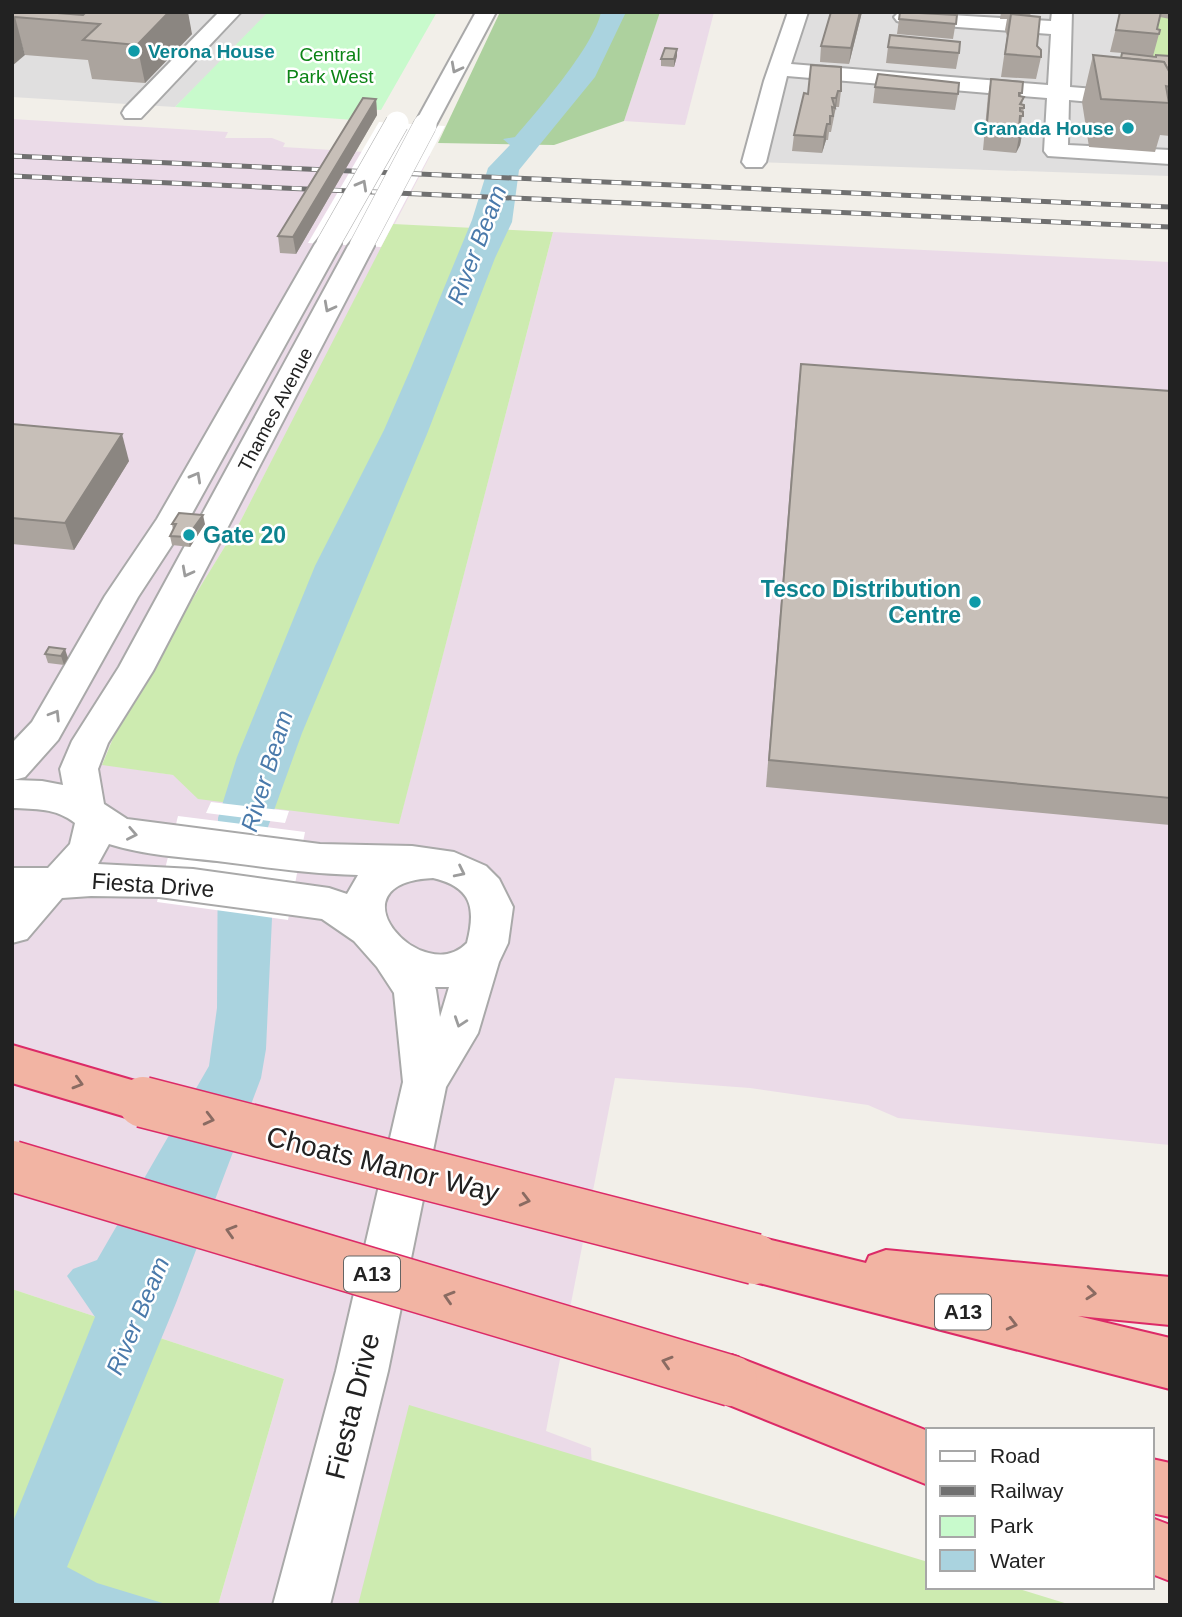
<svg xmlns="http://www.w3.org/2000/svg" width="1182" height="1617" viewBox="0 0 1182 1617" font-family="Arial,sans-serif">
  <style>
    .residential { fill: #e0dfdf }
    .industrial { fill: #ebdbe8 }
    .grass { fill: #cdebb0 }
    .forest { fill: #add19e }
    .park { fill: #c8facc }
    .water { fill: #aad3df }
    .pier { fill: #fff }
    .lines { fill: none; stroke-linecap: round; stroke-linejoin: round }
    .minor-casing { stroke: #a9a9a9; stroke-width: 4 }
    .trunk-casing { stroke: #dc2a67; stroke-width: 4 }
    .minor { fill: #fff; fill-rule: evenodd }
    .trunk { fill: #f2b4a3; fill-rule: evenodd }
    .rail-casing { stroke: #707070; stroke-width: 5 }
    .rail { stroke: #fff; stroke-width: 3.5; stroke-dasharray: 10; stroke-linecap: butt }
    .minor-bridge-casing { stroke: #a9a9a9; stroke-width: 24; stroke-linecap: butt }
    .trunk-bridge-casing { stroke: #dc2a67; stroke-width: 53; stroke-linecap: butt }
    .minor-bridge { stroke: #fff; stroke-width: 23 }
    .trunk-bridge { stroke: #f2b4a3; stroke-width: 50 }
    .wall { fill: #aba49e }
    .shaded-wall { fill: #8b8681 }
    .building { fill: #c7bfb8; stroke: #8b8681; stroke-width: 2 }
    .oneway { stroke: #9c9c9c }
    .oneway2 { stroke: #8a6b62 }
    .culture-dot { fill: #0f9aa8; stroke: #fff; stroke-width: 2.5 }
    .labels { text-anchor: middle; stroke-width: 5; stroke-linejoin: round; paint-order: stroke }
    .far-culture-label { font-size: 19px; font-weight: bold; fill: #0d838f; stroke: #fff; text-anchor: start }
    .far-park-label { font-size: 19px; fill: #0c8416; stroke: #fff }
    .far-street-label { font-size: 19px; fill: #222; stroke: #fff }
    .shield { fill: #fff; stroke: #646464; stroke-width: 2 }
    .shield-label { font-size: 21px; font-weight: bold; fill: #222 }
    .culture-label { font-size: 23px; font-weight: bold; fill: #0d838f; stroke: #fff; text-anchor: start }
    .street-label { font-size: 23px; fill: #222; stroke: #fff }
    .water-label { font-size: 24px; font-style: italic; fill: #4a7aab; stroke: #fff }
    .near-street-label { font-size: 28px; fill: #222; stroke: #fff }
  </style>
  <rect width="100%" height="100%" fill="#f2efe9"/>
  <g class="residential">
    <path d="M12 12H271L175 107 12 97Z"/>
    <path d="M788 12H1170V176L754 162Z"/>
  </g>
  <g class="industrial">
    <path d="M660 12H714L685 125 624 121Z"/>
    <path d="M12 119 228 132 225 138H272L285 143 283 147 430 156 240 522 125 709 102 764 173 775 399 823 553 232 1170 262V1145L898 1118 868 1105 750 1088 615 1078 546 1431 591 1448 593 1497 624 1605H218L284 1379 12 1289Z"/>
  </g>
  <g class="grass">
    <path d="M1129 12 1170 18V72L1118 69 1121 54 1149 57 1157 27Z"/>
    <path d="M393 224 553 232 399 824 198 799 173 775 102 765 125 709 240 522Z"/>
    <path d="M12 1289 284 1379 218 1605H12Z"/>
    <path d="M409 1405 928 1562V1587H1013L1071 1605H358Z"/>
  </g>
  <path class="forest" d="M500 12H660L624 121 554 145 438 143Z"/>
  <path class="park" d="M268 12H437L381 110 362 109 354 120 175 107Z"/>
  <path class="water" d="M601 12H626L595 77 519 170 512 222 495 258 427 434 302 733 268 827 272 918 266 1049 261 1078 176 1303 67 1567 97 1583 169 1605H12V1524L95 1317 67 1276 73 1269 97 1260 209 1066 217 1008 218 818 237 757 315 566 384 430 411 368 472 220 488 168 510 145 503 139 515 137C539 109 594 46 601 12Z"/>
  <g class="pier">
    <path d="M379 122 445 126 381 247 308 243Z"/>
    <path d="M211 802 289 811 285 823 206 813Z"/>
    <path d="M178 816 305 832 288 920 157 902Z"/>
  </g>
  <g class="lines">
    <defs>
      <g id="minor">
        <path d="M219 12H241L141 118H125L122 113 125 108Z"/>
        <path d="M476 12H496L436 125 433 130H417L414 125Z"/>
        <path d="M788 12H808L791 64 1048 85 1051 34 904 23 897 21 894 17 899 12 1051 21 1052 12H1072L1070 87 1170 95V109L1069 100 1068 145 1170 150V164L1048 156 1044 151 1047 98 787 76 766 162 762 167H746L742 162 764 81Z"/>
        <path d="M328 236 337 239 341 244 189 519 138 597 58 740 25 777 14 780 42 781 63 785 60 769 72 741 119 667 348 246 352 241 361 238 370 241 374 246 153 671 108 743 98 769 104 804 127 819 320 844 412 846 454 852 486 866 499 879 513 907 508 943 499 962 478 1033 446 1087 388 1371 330 1605H273L336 1371 403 1082 394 993 377 967 354 941 322 919 159 897 91 896 62 898 27 939 12 943V868H48L70 844 75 823C56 808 36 809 12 808V743L32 722 105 596 157 519 315 244 319 239ZM109 844C144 855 181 857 217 861 264 867 311 874 358 875L347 894 329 888 193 869 98 864ZM433 878C472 887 476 908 467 943 423 989 327 883 433 878ZM435 987H449L440 1017 436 990Z"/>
      </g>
      <g id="trunk">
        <path d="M12 1045 159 1088 166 1102 159 1116 143 1122 12 1083Z"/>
        <path d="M755 1236 866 1263 869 1256 886 1250 1170 1277V1325L1078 1316 1170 1338V1389L755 1282 738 1275 731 1259 738 1243Z"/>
        <path d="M732 1355 928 1431V1485L714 1399 706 1381 714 1363Z"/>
        <path d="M1152 1459 1170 1463V1517L1152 1513Z"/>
        <path d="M1152 1518 1170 1525V1581L1152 1574Z"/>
      </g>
    </defs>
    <use href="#minor" class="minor-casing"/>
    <use href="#trunk" class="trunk-casing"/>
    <use href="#minor" class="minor"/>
    <use href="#trunk" class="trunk"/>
    <defs>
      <g id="rail">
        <path d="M12 156 1170 207"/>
        <path d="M12 176 1170 227"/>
      </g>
    </defs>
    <use href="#rail" class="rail-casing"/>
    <use href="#rail" class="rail"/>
    <defs>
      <g id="minor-bridge">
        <path d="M328 244 397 123"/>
        <path d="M361 246 425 125"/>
      </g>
      <g id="trunk-bridge">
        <path d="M143 1102 755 1259"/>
        <path d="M12 1166 732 1381"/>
      </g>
    </defs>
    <use href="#minor-bridge" class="minor-bridge-casing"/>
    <use href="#trunk-bridge" class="trunk-bridge-casing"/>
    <use href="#minor-bridge" class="minor-bridge"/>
    <use href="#trunk-bridge" class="trunk-bridge"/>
  </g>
  <g class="wall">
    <path d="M12 12H61L62 14 192 34 145 83 92 79 88 60 25 55Z"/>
    <path d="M862 12 849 64 820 62 821 46Z"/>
    <path d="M900 12 957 15 953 39 897 34Z"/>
    <path d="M1001 12H1031L1030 16 1037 46 1041 57 1036 79 1001 77 1007 36 1005 30 1007 19H1000Z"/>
    <path d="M1120 12H1170V19L1160 17 1157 29 1159 34 1153 56 1156 57V55L1170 56V136L1160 135 1155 152 1089 147 1082 102 1093 55 1121 58 1122 53 1110 52Z"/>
    <path d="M888 47 959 53 956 69 886 63Z"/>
    <path d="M677 56 674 67 661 66V59Z"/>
    <path d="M991 79 1023 82 1021 96 1024 97 1022 104 1024 108 1020 128 1023 129 1020 145 1016 153 983 150 988 95Z"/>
    <path d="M875 87 958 94 955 110 873 103Z"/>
    <path d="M841 91 839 107H836L831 132H829L828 140H826L822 153 792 151 794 135 808 94Z"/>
    <path d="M376 99 377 115 296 254 280 253 278 236Z"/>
    <path d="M801 364 1170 391V825L766 787 798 390Z"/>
    <path d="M12 424 129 461 74 550 12 544Z"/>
    <path d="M172 524H205L190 547 172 545 170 536 173 530Z"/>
    <path d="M49 647 68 658 64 665 48 663 45 654Z"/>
  </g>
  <g class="shaded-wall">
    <path d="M169 12H188L192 34 145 83 137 45Z"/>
    <path d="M860 12H862L849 64 851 48Z"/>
    <path d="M15 17 25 55 12 66V19Z"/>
    <path d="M677 49V56L674 67V59Z"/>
    <path d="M838 91 836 107 834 114 836 98Z"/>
    <path d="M376 99 377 115 296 254 293 237Z"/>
    <path d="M827 124 826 140 822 153 824 137Z"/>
    <path d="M1023 129 1020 145 1016 153 1019 137Z"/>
    <path d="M122 434 129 461 74 550 65 523Z"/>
    <path d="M203 515 205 524 190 547 187 537Z"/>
    <path d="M65 649 68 658 64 665 61 656Z"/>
  </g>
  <g class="building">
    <path d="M12 12H44L83 15 86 12H169L137 45 83 40 100 24 15 17 12 19Z"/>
    <path d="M831 12H860L851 48 821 46Z"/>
    <path d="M900 12 957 15 956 24 899 19Z"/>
    <path d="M1120 12H1161L1157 29 1160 30 1159 34 1116 30Z"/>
    <path d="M1011 14 1040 17 1037 46 1041 50V57L1005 54Z"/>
    <path d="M890 35 960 42 959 53 888 47Z"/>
    <path d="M665 48 677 49 674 59H661Z"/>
    <path d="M1122 53 1156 57V55L1170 56V68H1167L1164 62 1121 58Z"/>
    <path d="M1093 55 1164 62 1170 73V87L1166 86 1169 103 1101 99Z"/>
    <path d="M811 65 841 67V91H838L836 98H832L835 108 832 107 833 116H830V124H827L824 137 794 135 804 93 808 94Z"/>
    <path d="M878 74 959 83 958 94 875 87Z"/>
    <path d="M991 79 1023 82 1022 93H1019V96L1024 97 1020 104 1024 105V108H1020V111L1023 112V116H1020L1019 128 1023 129 1019 137 986 134Z"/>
    <path d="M363 98 376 99 293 237 278 236Z"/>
    <path d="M801 364 1170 391V798L769 760Z"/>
    <path d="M12 424 122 434 65 523 12 518Z"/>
    <path d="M179 513 203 515 187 537 170 536 176 524H172Z"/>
    <path d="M49 647 65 649 61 656 45 654Z"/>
  </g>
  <defs><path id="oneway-chevron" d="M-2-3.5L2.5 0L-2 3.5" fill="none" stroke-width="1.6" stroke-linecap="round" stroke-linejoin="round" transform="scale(1.75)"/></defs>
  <g class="oneway">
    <use href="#oneway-chevron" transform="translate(456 68) rotate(118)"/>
    <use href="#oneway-chevron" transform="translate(362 185) rotate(-61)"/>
    <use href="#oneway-chevron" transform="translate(329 307) rotate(118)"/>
    <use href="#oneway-chevron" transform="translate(196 477) rotate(-61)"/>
    <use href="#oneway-chevron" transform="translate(187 572) rotate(118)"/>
    <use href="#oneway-chevron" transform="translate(55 715) rotate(-58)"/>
    <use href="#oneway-chevron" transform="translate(132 834) rotate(11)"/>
    <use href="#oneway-chevron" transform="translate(460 872) rotate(26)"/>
    <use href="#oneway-chevron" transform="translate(460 1022) rotate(109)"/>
  </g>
  <g class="oneway2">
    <use href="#oneway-chevron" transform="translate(78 1083) rotate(16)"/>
    <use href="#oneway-chevron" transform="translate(209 1119) rotate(14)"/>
    <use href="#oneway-chevron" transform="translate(525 1200) rotate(14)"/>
    <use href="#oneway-chevron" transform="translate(231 1231) rotate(-163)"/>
    <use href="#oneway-chevron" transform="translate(1091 1293) rotate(6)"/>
    <use href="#oneway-chevron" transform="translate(449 1297) rotate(-163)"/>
    <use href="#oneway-chevron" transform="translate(1012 1324) rotate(14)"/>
    <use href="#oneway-chevron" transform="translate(667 1362) rotate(-163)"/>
  </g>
  <g class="culture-dot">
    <circle cx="134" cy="51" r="7"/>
    <circle cx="1128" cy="128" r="7"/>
    <circle cx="189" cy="535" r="7"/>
    <circle cx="975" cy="602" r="7"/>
  </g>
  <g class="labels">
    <g class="far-culture-label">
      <text x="148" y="58">Verona House</text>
      <text x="1114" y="135" text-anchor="end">Granada House</text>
    </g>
    <g class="far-park-label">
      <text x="330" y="61">Central<tspan x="330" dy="22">Park West</tspan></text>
    </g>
    <g class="far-street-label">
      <text transform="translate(275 409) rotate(-62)" y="7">Thames Avenue</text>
    </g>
    <g class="shield">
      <rect x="344" y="1256.5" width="56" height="35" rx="5"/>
      <rect x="935" y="1294.5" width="56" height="35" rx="5"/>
    </g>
    <g class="shield-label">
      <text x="372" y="1281">A13</text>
      <text x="963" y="1319">A13</text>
    </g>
    <g class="culture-label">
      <text x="203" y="543">Gate 20</text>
      <text x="961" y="597" text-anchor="end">Tesco Distribution<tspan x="961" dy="26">Centre</tspan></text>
    </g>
    <g class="street-label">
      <text transform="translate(153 885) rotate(4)" y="8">Fiesta Drive</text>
    </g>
    <g class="water-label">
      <text transform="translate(477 245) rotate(-69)" y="8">River Beam</text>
      <text transform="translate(267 771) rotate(-73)" y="8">River Beam</text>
      <text transform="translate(138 1316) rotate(-67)" y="8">River Beam</text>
    </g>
    <g class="near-street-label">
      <text transform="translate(383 1164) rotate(14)" y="10">Choats Manor Way</text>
      <text transform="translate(352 1406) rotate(-76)" y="10">Fiesta Drive</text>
    </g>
  </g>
  <rect width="1182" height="1617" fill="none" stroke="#222222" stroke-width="28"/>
  <rect x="926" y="1428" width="228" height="161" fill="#ffffff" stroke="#a7a7a7" stroke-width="2"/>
  <rect x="940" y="1451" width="35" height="10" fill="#ffffff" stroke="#a7a7a7" stroke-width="2"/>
  <text x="990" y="1463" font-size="21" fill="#222222">Road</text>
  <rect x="940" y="1486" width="35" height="10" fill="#707070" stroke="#a7a7a7" stroke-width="2"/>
  <text x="990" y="1498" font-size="21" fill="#222222">Railway</text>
  <rect x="940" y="1516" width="35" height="21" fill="#c8facc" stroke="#a7a7a7" stroke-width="2"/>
  <text x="990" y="1533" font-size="21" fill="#222222">Park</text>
  <rect x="940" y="1550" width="35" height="21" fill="#aad3df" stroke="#a7a7a7" stroke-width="2"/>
  <text x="990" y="1568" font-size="21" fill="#222222">Water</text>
</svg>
